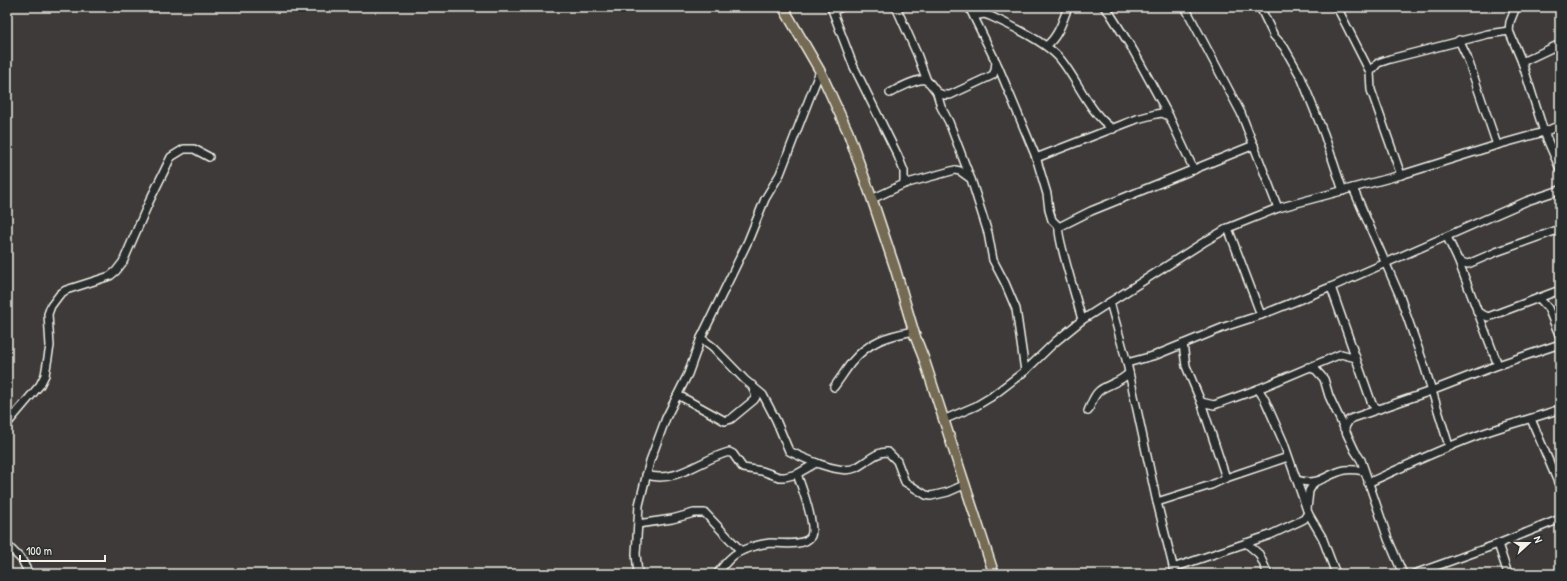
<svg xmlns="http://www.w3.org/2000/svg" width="1567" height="581" viewBox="0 0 1567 581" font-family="'Patrick Hand',sans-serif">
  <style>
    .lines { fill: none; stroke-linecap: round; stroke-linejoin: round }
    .minor-casing { stroke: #f4f1e8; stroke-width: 10 }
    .major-casing { stroke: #f4f1e8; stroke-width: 12 }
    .minor { stroke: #2a2d2e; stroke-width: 7 }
    .major { stroke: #746b52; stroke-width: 9 }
  </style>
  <rect width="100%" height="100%" fill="#3d3a39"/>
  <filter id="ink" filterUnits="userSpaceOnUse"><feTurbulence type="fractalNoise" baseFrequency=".025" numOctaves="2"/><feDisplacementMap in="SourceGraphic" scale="8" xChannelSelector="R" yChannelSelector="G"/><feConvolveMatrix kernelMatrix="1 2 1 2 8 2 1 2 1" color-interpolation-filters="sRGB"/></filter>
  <g filter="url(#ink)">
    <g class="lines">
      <defs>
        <g id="minor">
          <path d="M831 7 853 65 898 156 904 171V184"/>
          <path d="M896 7 917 54 927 81"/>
          <path d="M969 7 998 66 1036 157 1047 194 1049 210 1052 220 1059 227"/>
          <path d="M1104 7 1109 12 1133 50 1169 116"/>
          <path d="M1185 7 1241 113 1278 208"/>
          <path d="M1260 7 1274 36 1284 47 1301 77 1324 134 1343 191"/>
          <path d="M1336 7 1340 13 1370 72"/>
          <path d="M1516 7 1510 22 1509 31 1522 62 1544 132 1560 169"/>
          <path d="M833 11 842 7"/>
          <path d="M974 16 984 14 990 16C1010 25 1048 43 1061 60 1078 81 1090 114 1113 129"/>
          <path d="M1459 40 1467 57 1497 145"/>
          <path d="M1047 45C1058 37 1063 20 1068 7"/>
          <path d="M1522 62 1560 44"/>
          <path d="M890 93C897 89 918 78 925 80 936 84 931 96 950 95L993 75 995 70 996 62"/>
          <path d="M937 93 941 107 949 122 970 177"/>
          <path d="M1036 158 1137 119 1156 114 1162 113 1169 116 1194 170"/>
          <path d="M1401 175 1371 90 1370 72 1378 63 1390 59 1488 34 1509 31"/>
          <path d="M1353 188 1399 294 1424 365 1449 446"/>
          <path d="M872 199 904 184 955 170 960 171 971 179 988 233 993 260 1005 283 1016 309 1025 371"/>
          <path d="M1228 228 1261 315"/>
          <path d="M1447 237 1458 260 1498 365"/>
          <path d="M1458 260 1464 263 1468 264 1496 252 1560 229"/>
          <path d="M1331 287 1372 404 1378 409"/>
          <path d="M1539 298 1548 308 1560 337"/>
          <path d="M1110 302 1127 363 1156 498 1175 574"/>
          <path d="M1477 312 1488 317 1560 290"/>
          <path d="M1082 320C1079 307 1056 234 1059 227L1091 211 1254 145"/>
          <path d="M701 338 713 347 745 380 763 395 776 420 789 451C803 458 840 475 855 468 866 463 876 451 888 452L897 461 905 482 926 495 931 496 948 492 964 485"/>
          <path d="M1183 344 1186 366 1201 402 1226 478"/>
          <path d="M1127 363 1156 355 1227 326 1261 315 1331 287 1527 201 1560 190"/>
          <path d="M1308 367 1316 370 1324 379 1329 396 1355 451 1361 460 1388 539 1403 574"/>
          <path d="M834 387C840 379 845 371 851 363 869 341 887 336 914 331"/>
          <path d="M1258 389 1264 398 1283 441 1308 513 1322 537 1336 574"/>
          <path d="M678 395 725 421 731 419 754 400 756 397 752 385"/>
          <path d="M1201 402 1214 405 1258 389 1341 354 1356 358"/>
          <path d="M1088 411C1091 405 1093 396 1099 391 1109 383 1118 384 1129 373"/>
          <path d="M1531 419 1560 487"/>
          <path d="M943 420 976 406 991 397 1025 371 1055 342 1082 320 1204 242 1228 228 1278 208 1401 175 1497 145 1544 132 1560 125"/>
          <path d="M7 424 40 385 45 375 50 346 48 314 51 306 60 294 66 290 110 276 116 271 123 262 149 202 171 157 184 149H194L209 157"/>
          <path d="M1344 429 1349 420 1353 418 1431 391 1498 365 1560 344"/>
          <path d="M646 475C677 484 701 459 729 452L733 454 743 468 762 471 779 477H785L797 474 816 463"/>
          <path d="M1297 480C1320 487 1325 474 1345 470 1351 469 1358 470 1364 471"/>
          <path d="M1368 483C1407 465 1445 447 1484 433 1509 424 1535 418 1560 409"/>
          <path d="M1157 502 1211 485 1226 478 1288 457"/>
          <path d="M1307 509 1309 491 1314 483"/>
          <path d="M638 524 672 519 694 513H705L741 551"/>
          <path d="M1246 543 1259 554 1268 574"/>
          <path d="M1498 544 1508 574"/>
          <path d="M7 545 22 560 29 574"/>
          <path d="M1173 568 1270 535 1298 522 1304 519 1308 513"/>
          <path d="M638 574 636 554 639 505 650 461 666 418 688 374 701 338 748 241 765 199 780 174 820 71"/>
          <path d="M717 574C724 565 730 556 741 551 750 547 761 544 770 543 780 543 805 547 811 536 816 525 801 485 797 474"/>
          <path d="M1414 574 1498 544 1560 519"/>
        </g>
        <path id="major" d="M783 7 820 71 848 132 872 199 895 268 915 336 924 359 994 574"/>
      </defs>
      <use href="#minor" class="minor-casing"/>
      <use href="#major" class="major-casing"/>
      <use href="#minor" class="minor"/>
      <use href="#major" class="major"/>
    </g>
  </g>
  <rect width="1567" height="581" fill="none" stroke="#2a2d2e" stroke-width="24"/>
  <rect x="12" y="12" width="1543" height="557" fill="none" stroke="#f4f1e8" stroke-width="1.5" filter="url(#ink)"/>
  <g transform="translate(1529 543) rotate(69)" stroke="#2a2d2e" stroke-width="3" paint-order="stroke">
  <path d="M0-3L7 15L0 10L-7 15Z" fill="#f4f1e8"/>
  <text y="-6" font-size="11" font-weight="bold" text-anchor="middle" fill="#f4f1e8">N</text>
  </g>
  <path d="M20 555v6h85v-6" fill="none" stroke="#f4f1e8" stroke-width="2"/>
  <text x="26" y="555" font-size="12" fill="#f4f1e8" stroke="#2a2d2e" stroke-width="3" paint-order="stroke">100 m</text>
</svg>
